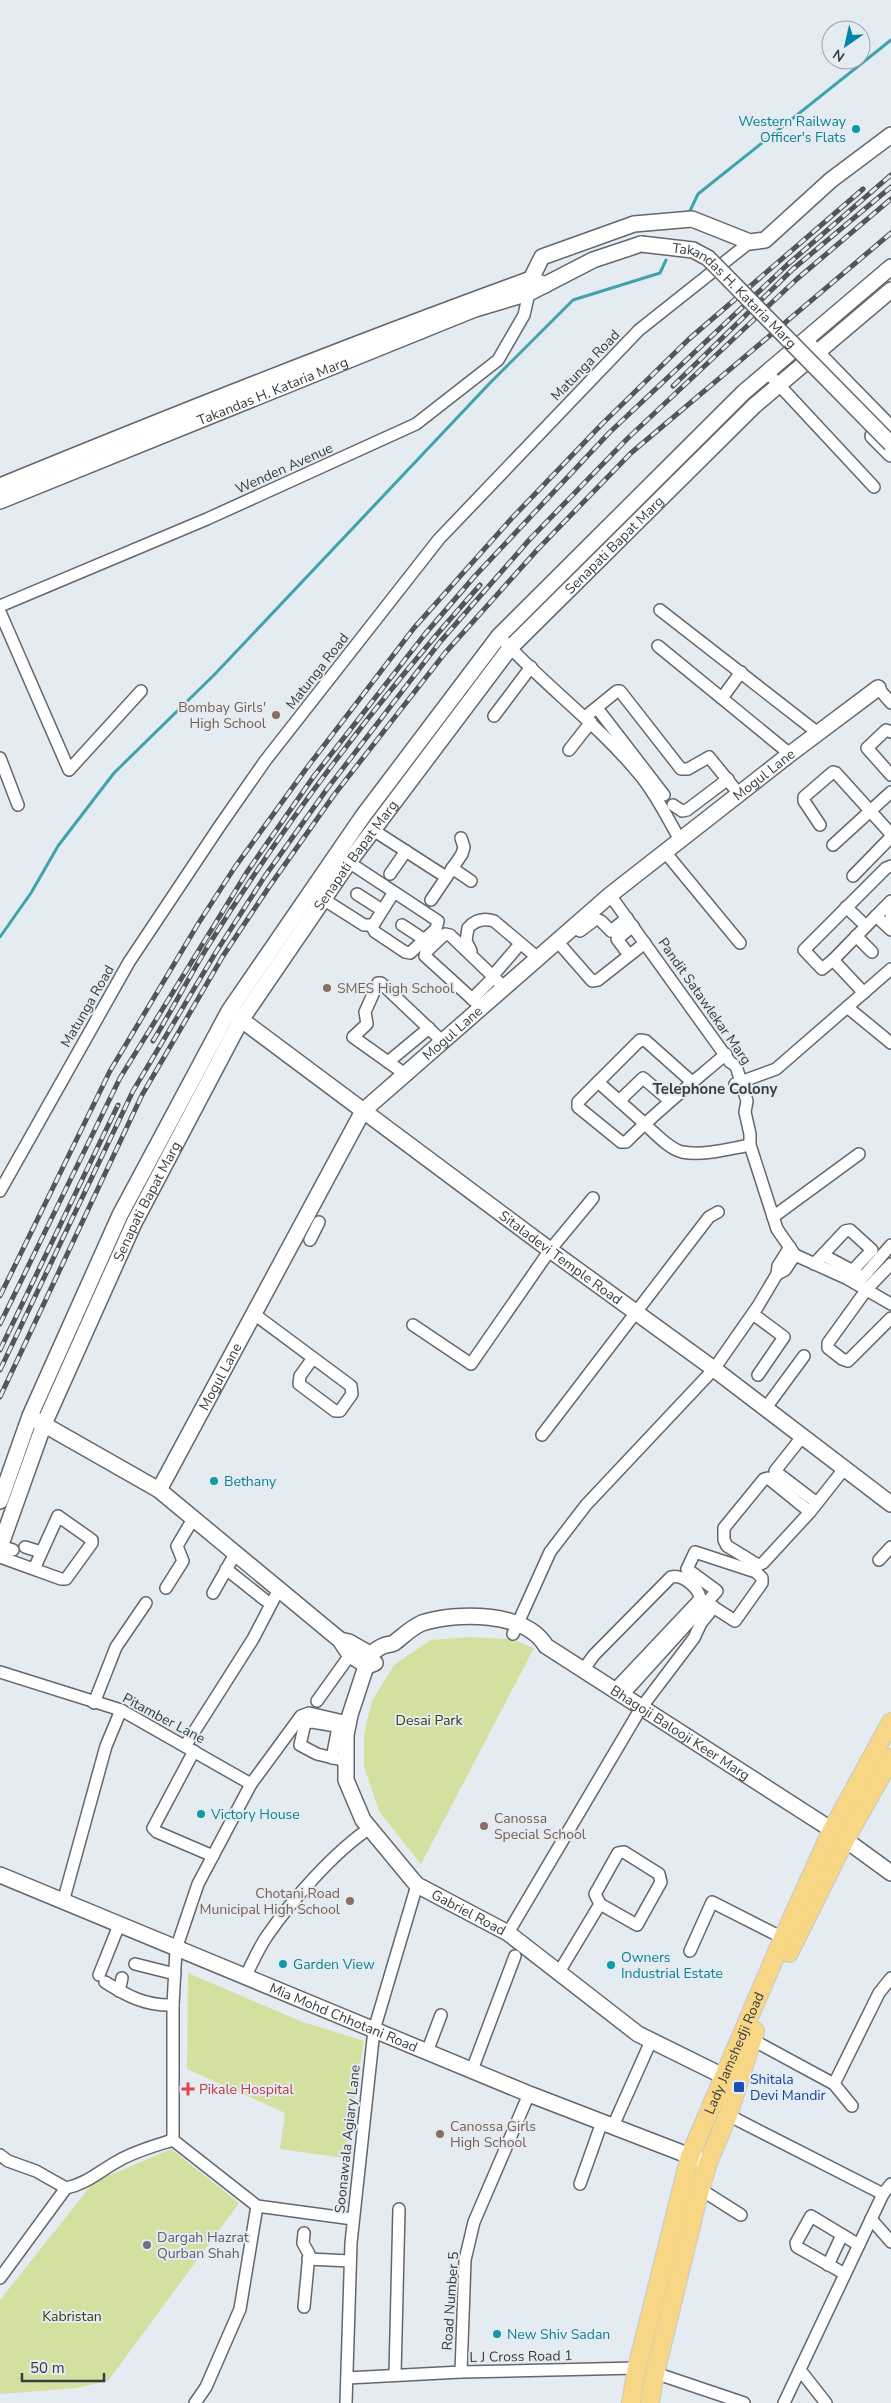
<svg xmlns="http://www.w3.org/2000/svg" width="891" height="2403" viewBox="0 0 891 2403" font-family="'Nunito Sans',sans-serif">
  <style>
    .green { fill: #d4e0a0 }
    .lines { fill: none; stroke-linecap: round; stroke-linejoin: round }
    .stream { stroke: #40a2ac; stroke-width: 3 }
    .street-casing { stroke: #62686d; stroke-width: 14 }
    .secondary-casing { stroke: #62686d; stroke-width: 18 }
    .primary-casing { stroke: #c8c8c9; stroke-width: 20 }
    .street { stroke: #fff; stroke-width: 11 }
    .secondary { stroke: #fff; stroke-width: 15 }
    .primary { stroke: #f7d686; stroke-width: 18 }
    .rail-casing { stroke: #535659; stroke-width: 5 }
    .rail { stroke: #e4ebf1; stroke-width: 3; stroke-dasharray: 9; stroke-linecap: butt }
    .secondary-bridge-casing { stroke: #62686d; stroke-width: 18; stroke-linecap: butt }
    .secondary-bridge { stroke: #fff; stroke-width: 15 }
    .culture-dot { fill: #0f9aa8; stroke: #e4ebf1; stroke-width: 2 }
    .education-dot { fill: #8d6e63; stroke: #e4ebf1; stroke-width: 2 }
    .transit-dot { fill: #1a4fb4; stroke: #e4ebf1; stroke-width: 2 }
    .health-dot { fill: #e0444e; stroke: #e4ebf1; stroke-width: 2 }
    .worship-dot { fill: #6b7280; stroke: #e4ebf1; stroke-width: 2 }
    .labels { text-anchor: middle; stroke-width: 4; stroke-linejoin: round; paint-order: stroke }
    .culture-label { font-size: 14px; fill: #0d838f; stroke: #e4ebf1; text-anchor: start }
    .street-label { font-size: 14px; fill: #393c3e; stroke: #e4ebf1 }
    .education-label { font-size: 14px; fill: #785e54; stroke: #e4ebf1; text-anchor: start }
    .park-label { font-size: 14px; fill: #393f0b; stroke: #e4ebf1 }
    .transit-label { font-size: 14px; fill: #164399; stroke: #e4ebf1; text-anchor: start }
    .health-label { font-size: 14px; fill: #be3a42; stroke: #e4ebf1; text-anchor: start }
    .worship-label { font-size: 14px; fill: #5b616d; stroke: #e4ebf1; text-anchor: start }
    .neighbourhood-label { font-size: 15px; font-weight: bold; fill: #393c3e; stroke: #e4ebf1 }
  </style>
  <rect width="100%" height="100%" fill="#e4ebf1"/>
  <g class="green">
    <path d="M469 1637 512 1639 534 1648 421 1864 380 1813 364 1767V1735L372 1701 394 1665 431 1640Z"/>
    <path d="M188 1973 300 2021 364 2041 344 2158 280 2149 285 2113 187 2069Z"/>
    <path d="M171 2149 239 2203 108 2381 76 2388 0 2394V2300L94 2182Z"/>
  </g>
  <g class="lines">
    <g class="stream">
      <path d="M689 213 698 194 891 40"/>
      <path d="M0 937 31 893 58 846 114 773 215 674 489 384 573 300 660 273 666 260"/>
    </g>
    <defs>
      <g id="street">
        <path d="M767 372 874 487"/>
        <path d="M0 606 207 519 416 424 498 360 524 315 529 293"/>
        <path d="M660 610 818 733"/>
        <path d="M0 612 69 770 141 691"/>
        <path d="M499 636C544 685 598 724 640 775 656 794 668 819 680 840"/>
        <path d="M658 646 790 754"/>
        <path d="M878 688 891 703"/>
        <path d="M722 698 741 672"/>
        <path d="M597 708 664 795"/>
        <path d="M494 716 531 667"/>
        <path d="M585 717 617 691H620L681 769H688L709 757 739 794"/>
        <path d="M891 732 886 730 867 748 891 775"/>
        <path d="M569 750 591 722"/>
        <path d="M0 758 18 805"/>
        <path d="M673 805 682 811 687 810 728 779"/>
        <path d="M820 825 804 801V797L833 772 836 773 891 834"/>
        <path d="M373 830 446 877"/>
        <path d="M833 845 891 792"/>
        <path d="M665 852 740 943"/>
        <path d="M344 859 438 921 436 929 410 953 405 952 375 932 372 927 394 892"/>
        <path d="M452 868 471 881"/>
        <path d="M390 874 406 851"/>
        <path d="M853 876 891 837"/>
        <path d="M357 894 382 910"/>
        <path d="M610 895 730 1062 736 1066 747 1101 745 1112 750 1134V1145L777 1229 795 1255 846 1278 891 1304"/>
        <path d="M323 899 364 925H372"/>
        <path d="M431 900 462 854 464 847 461 838"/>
        <path d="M846 907 866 926"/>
        <path d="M891 912V919"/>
        <path d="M876 916 891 901"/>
        <path d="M402 925 425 940"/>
        <path d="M580 931 596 919 601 921 611 931 627 918"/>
        <path d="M856 936 872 952"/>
        <path d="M557 941 592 981 598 980 645 943"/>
        <path d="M471 951 466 941 468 928C475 920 484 918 494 921L538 958"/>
        <path d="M629 955 617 939 633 926"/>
        <path d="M833 960 822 969 804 950 886 868 891 866"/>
        <path d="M496 972 520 944"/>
        <path d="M864 993 833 960 876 916 891 930"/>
        <path d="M472 999 494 977"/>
        <path d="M481 1007 425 956 426 952 445 934 450 935 504 987"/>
        <path d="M847 1007 891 1043"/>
        <path d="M388 1062 429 1028"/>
        <path d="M405 1074 353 1037 367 1024 365 1012 378 983H381L442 1041"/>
        <path d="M598 1082 644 1123"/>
        <path d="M692 1082 646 1041 640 1040 578 1102V1107L621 1142H626C657 1111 692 1083 726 1054"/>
        <path d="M735 1084 776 1069 891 969"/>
        <path d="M619 1101 643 1078 670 1101"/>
        <path d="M650 1129C659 1137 670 1149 682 1152 703 1156 729 1149 750 1145"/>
        <path d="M0 1191 129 962 219 827 265 761 439 539 639 330 750 242"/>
        <path d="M773 1217 859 1154"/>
        <path d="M310 1240 319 1222"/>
        <path d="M823 1255 857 1273"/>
        <path d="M814 1264 845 1231 850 1230 872 1250 852 1271"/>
        <path d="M891 1264 867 1289 828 1343V1348L842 1359 848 1361 891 1318"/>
        <path d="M777 1274 785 1270 795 1255"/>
        <path d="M857 1284 891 1245"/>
        <path d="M254 1314 351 1386 352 1394 340 1411H335L299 1384 300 1376 313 1358"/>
        <path d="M753 1314 784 1337 758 1375"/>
        <path d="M413 1325 471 1364 550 1250 593 1198"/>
        <path d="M765 1409 804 1356"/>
        <path d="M542 1435 709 1217 718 1212"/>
        <path d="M802 1437 775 1471 817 1503"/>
        <path d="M810 1512 768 1478 764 1479 724 1528V1540L727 1546 758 1565 763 1563 810 1512 844 1469"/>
        <path d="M0 1546 13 1550"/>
        <path d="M25 1547 41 1552"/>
        <path d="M0 1557 61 1579H66L92 1543V1540L58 1516 34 1569"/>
        <path d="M879 1560 891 1547"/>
        <path d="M226 1569 265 1600"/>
        <path d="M166 1588 183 1561 177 1546 193 1519"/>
        <path d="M213 1593 235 1554"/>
        <path d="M513 1634 550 1552 586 1505 714 1369 758 1306 777 1274 778 1266 790 1247"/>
        <path d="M583 1670 594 1655 671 1577C682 1574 697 1586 700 1597L698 1601 614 1690"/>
        <path d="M0 1672 121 1710 251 1784"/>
        <path d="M622 1696 717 1591 687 1569 695 1552 756 1572 762 1578V1583L735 1621 707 1603"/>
        <path d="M317 1701 350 1655"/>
        <path d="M94 1703 116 1647 146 1603"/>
        <path d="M348 1722 309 1713 301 1716 251 1784 198 1884 176 1949 173 2005V2140L257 2206 353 2219"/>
        <path d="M336 1726 312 1722 305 1723 300 1745 317 1754 346 1761"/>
        <path d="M185 1746 253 1639 278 1591"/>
        <path d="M194 1751 153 1828 157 1832 213 1856"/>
        <path d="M332 1758 338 1727"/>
        <path d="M63 1902 106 1746 121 1710"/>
        <path d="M508 1933 641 1708 694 1638 701 1623 714 1607"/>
        <path d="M690 1951 712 1902 783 1938"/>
        <path d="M135 1964 175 1974"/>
        <path d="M559 1972 600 1904 595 1894 618 1853 624 1852 659 1874 661 1882 637 1925 600 1904"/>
        <path d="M99 1975 119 1925"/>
        <path d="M245 1977C252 1964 258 1949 267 1936 291 1901 335 1851 370 1828"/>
        <path d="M105 1982C127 1996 146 2006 173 2005"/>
        <path d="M119 1991 122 1978"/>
        <path d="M751 2039 834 2084 852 2106"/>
        <path d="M427 2052 441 2015"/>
        <path d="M472 2070 515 1956"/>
        <path d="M834 2084 879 1993 891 1978"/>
        <path d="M728 2115 883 2194"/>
        <path d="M613 2126 651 2041"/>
        <path d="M0 2155 8 2161 36 2171 66 2188C86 2184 100 2171 118 2161 135 2151 154 2146 173 2140"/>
        <path d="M580 2184 602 2122"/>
        <path d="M700 2189 741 2215"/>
        <path d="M871 2219 891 2242"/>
        <path d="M308 2259 350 2261"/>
        <path d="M828 2265 842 2235"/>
        <path d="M845 2274 797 2247 796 2243 811 2216 859 2245"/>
        <path d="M0 2278 66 2188"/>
        <path d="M304 2307 309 2254 303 2243 304 2233"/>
        <path d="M800 2370 826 2403"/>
        <path d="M461 2372 465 2260 474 2222 529 2094"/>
        <path d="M655 2373 744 2403"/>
        <path d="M395 2375 399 2209"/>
        <path d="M347 2378 461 2372 637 2368"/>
        <path d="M195 2403 206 2387 240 2309 257 2206"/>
        <path d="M346 2403 351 2243 374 2030 417 1885"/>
        <path d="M784 2403 883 2194 891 2184"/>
      </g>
      <g id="secondary">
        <path d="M530 287 531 279 542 257 634 224 692 219 750 242 765 240 831 180 891 135"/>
        <path d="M810 346 891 429"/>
        <path d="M873 436 891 454"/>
        <path d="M0 486C176 414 352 344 531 279L545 285"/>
        <path id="s1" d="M0 501 475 309 529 293 593 260 641 244"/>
        <path id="s2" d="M235 1015 550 1250 714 1369 891 1504"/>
        <path d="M36 1420 159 1490 340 1640 350 1655 367 1666 375 1663"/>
        <path id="s3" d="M159 1490 363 1111 610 895 790 754 878 688"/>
        <path d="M0 1501 30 1416 120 1215 229 1011 363 816 499 636 744 392 891 267"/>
        <path id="s4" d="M0 1547 44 1424 134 1223 241 1020 349 862 510 648 754 406 891 290"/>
        <path id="s5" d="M340 1640 349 1642 370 1654C374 1652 378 1648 383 1646 387 1644 390 1645 394 1643 402 1637 412 1627 422 1623 456 1612 525 1611 546 1646L832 1830 891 1873"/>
        <path id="s6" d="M370 1654 350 1715 346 1735V1780L363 1820 411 1878 417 1885 508 1933 638 2034 723 2076"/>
        <path id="s7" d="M0 1875 529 2094 708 2163"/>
      </g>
      <g id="primary">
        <path d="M789 1953 845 1840 891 1758"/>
        <path id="s8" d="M631 2403 637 2368 690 2156 783 1938 832 1830 891 1722"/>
        <path d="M650 2403 655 2373 700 2189 708 2163 728 2115 755 2031"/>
      </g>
    </defs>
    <use href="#street" class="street-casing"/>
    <use href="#secondary" class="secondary-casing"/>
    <use href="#primary" class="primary-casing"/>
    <use href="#street" class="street"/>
    <use href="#secondary" class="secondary"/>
    <use href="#primary" class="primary"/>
    <defs>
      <g id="rail">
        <path d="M673 386 793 269 891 187"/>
        <path d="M153 1041C172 1010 189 977 208 946 287 819 381 696 480 585"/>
        <path d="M0 1296 110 1071 198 924 235 867 306 769 414 628 512 518 602 424 689 339 863 189"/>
        <path d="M0 1324 120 1078 247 872 314 776 425 634 474 577 609 433 787 265 891 175"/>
        <path d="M0 1350 118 1105"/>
        <path d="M0 1370 133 1091 216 952 265 876 327 789 440 642 530 539 627 439 797 279 891 199"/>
        <path d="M0 1397 142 1095 223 956 269 887 334 795 445 653 538 549 631 453 891 233"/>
      </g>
    </defs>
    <use href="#rail" class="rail-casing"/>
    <use href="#rail" class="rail"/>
    <defs>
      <g id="secondary-bridge">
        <path id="s9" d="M641 244 693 250 708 258 891 444"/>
      </g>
    </defs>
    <use href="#secondary-bridge" class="secondary-bridge-casing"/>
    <use href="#secondary-bridge" class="secondary-bridge"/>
  </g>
  <g class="culture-dot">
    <circle cx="856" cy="129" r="5"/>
    <circle cx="214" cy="1481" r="5"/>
    <circle cx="201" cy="1814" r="5"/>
    <circle cx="283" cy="1964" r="5"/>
    <circle cx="611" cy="1965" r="5"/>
    <circle cx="497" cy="2334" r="5"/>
  </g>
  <g class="education-dot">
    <circle cx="276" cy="715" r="5"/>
    <circle cx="327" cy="988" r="5"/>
    <circle cx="484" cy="1826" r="5"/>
    <circle cx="350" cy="1901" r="5"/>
    <circle cx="440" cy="2134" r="5"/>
  </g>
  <rect class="transit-dot" x="733" y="2081" width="12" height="12" rx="2.5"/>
  <path class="health-dot" d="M185.5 2081.5h5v5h5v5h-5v5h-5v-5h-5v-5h5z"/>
  <circle class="worship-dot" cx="147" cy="2245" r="5"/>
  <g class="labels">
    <g class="culture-label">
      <text x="846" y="126" text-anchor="end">Western Railway<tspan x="846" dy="16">Officer's Flats</tspan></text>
      <text x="224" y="1486">Bethany</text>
      <text x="211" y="1819">Victory House</text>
      <text x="621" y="1962">Owners<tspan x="621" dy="16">Industrial Estate</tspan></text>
      <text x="293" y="1969">Garden View</text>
      <text x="507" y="2339">New Shiv Sadan</text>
    </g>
    <g class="street-label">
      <text dy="5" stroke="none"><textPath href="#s9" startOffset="112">Takandas H. Kataria Marg</textPath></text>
      <text transform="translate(585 365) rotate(-46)" y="5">Matunga Road</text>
      <text dy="5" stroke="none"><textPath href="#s1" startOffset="294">Takandas H. Kataria Marg</textPath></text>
      <text transform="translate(284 468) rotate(-24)" y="5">Wenden Avenue</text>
      <text dy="5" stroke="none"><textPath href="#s4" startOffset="1186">Senapati Bapat Marg</textPath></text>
      <text transform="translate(317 671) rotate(-52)" y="5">Matunga Road</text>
      <text dy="5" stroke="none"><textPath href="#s3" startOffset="954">Mogul Lane</textPath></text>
      <text dy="5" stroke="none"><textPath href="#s4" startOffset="781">Senapati Bapat Marg</textPath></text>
      <text transform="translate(705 1001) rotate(55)" y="5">Pandit Satawlekar Marg</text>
      <text transform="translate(87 1006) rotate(-60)" y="5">Matunga Road</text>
      <text dy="5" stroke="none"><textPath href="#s3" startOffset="549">Mogul Lane</textPath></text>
      <text dy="5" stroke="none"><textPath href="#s4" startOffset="376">Senapati Bapat Marg</textPath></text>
      <text dy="5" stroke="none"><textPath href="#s2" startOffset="406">Sitaladevi Temple Road</textPath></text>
      <text dy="5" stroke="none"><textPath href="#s3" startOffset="129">Mogul Lane</textPath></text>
      <text transform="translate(164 1718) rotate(28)" y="5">Pitamber Lane</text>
      <text dy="5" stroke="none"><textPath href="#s5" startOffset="388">Bhagoji Balooji Keer Marg</textPath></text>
      <text dy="5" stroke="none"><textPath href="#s6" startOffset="316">Gabriel Road</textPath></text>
      <text dy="5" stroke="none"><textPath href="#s7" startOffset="372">Mia Mohd Chhotani Road</textPath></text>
      <text dy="5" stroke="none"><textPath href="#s8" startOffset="366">Lady Jamshedji Road</textPath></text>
      <text transform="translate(347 2139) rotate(-84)" y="5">Soonawala Agiary Lane</text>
      <text transform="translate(450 2301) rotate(-86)" y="5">Road Number 5</text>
      <text transform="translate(521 2356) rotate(-1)" y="5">L J Cross Road 1</text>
    </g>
    <g class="education-label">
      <text x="266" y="712" text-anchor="end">Bombay Girls'<tspan x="266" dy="16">High School</tspan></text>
      <text x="337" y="993">SMES High School</text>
      <text x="494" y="1823">Canossa<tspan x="494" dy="16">Special School</tspan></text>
      <text x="340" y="1898" text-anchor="end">Chotani Road<tspan x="340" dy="16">Municipal High School</tspan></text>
      <text x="450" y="2131">Canossa Girls<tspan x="450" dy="16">High School</tspan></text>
    </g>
    <g class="park-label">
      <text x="429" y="1725">Desai Park</text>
      <text x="72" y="2321">Kabristan</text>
    </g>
    <g class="transit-label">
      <text x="750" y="2084">Shitala<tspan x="750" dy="16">Devi Mandir</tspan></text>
    </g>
    <g class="health-label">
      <text x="199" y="2094">Pikale Hospital</text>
    </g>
    <g class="worship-label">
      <text x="157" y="2242">Dargah Hazrat<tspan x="157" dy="16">Qurban Shah</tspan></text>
    </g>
    <g class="neighbourhood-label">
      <text x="715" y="1094">Telephone Colony</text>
    </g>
  </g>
  <g transform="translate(846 45) rotate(214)"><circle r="24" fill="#e4ebf1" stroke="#a0a5a9"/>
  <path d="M0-4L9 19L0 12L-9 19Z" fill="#0086a8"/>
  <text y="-8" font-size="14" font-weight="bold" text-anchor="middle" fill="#393c3e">N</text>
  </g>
  <path d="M22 2373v8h82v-8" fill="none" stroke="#393c3e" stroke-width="2.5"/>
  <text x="30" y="2373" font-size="15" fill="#393c3e" stroke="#e4ebf1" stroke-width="4" paint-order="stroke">50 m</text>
</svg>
